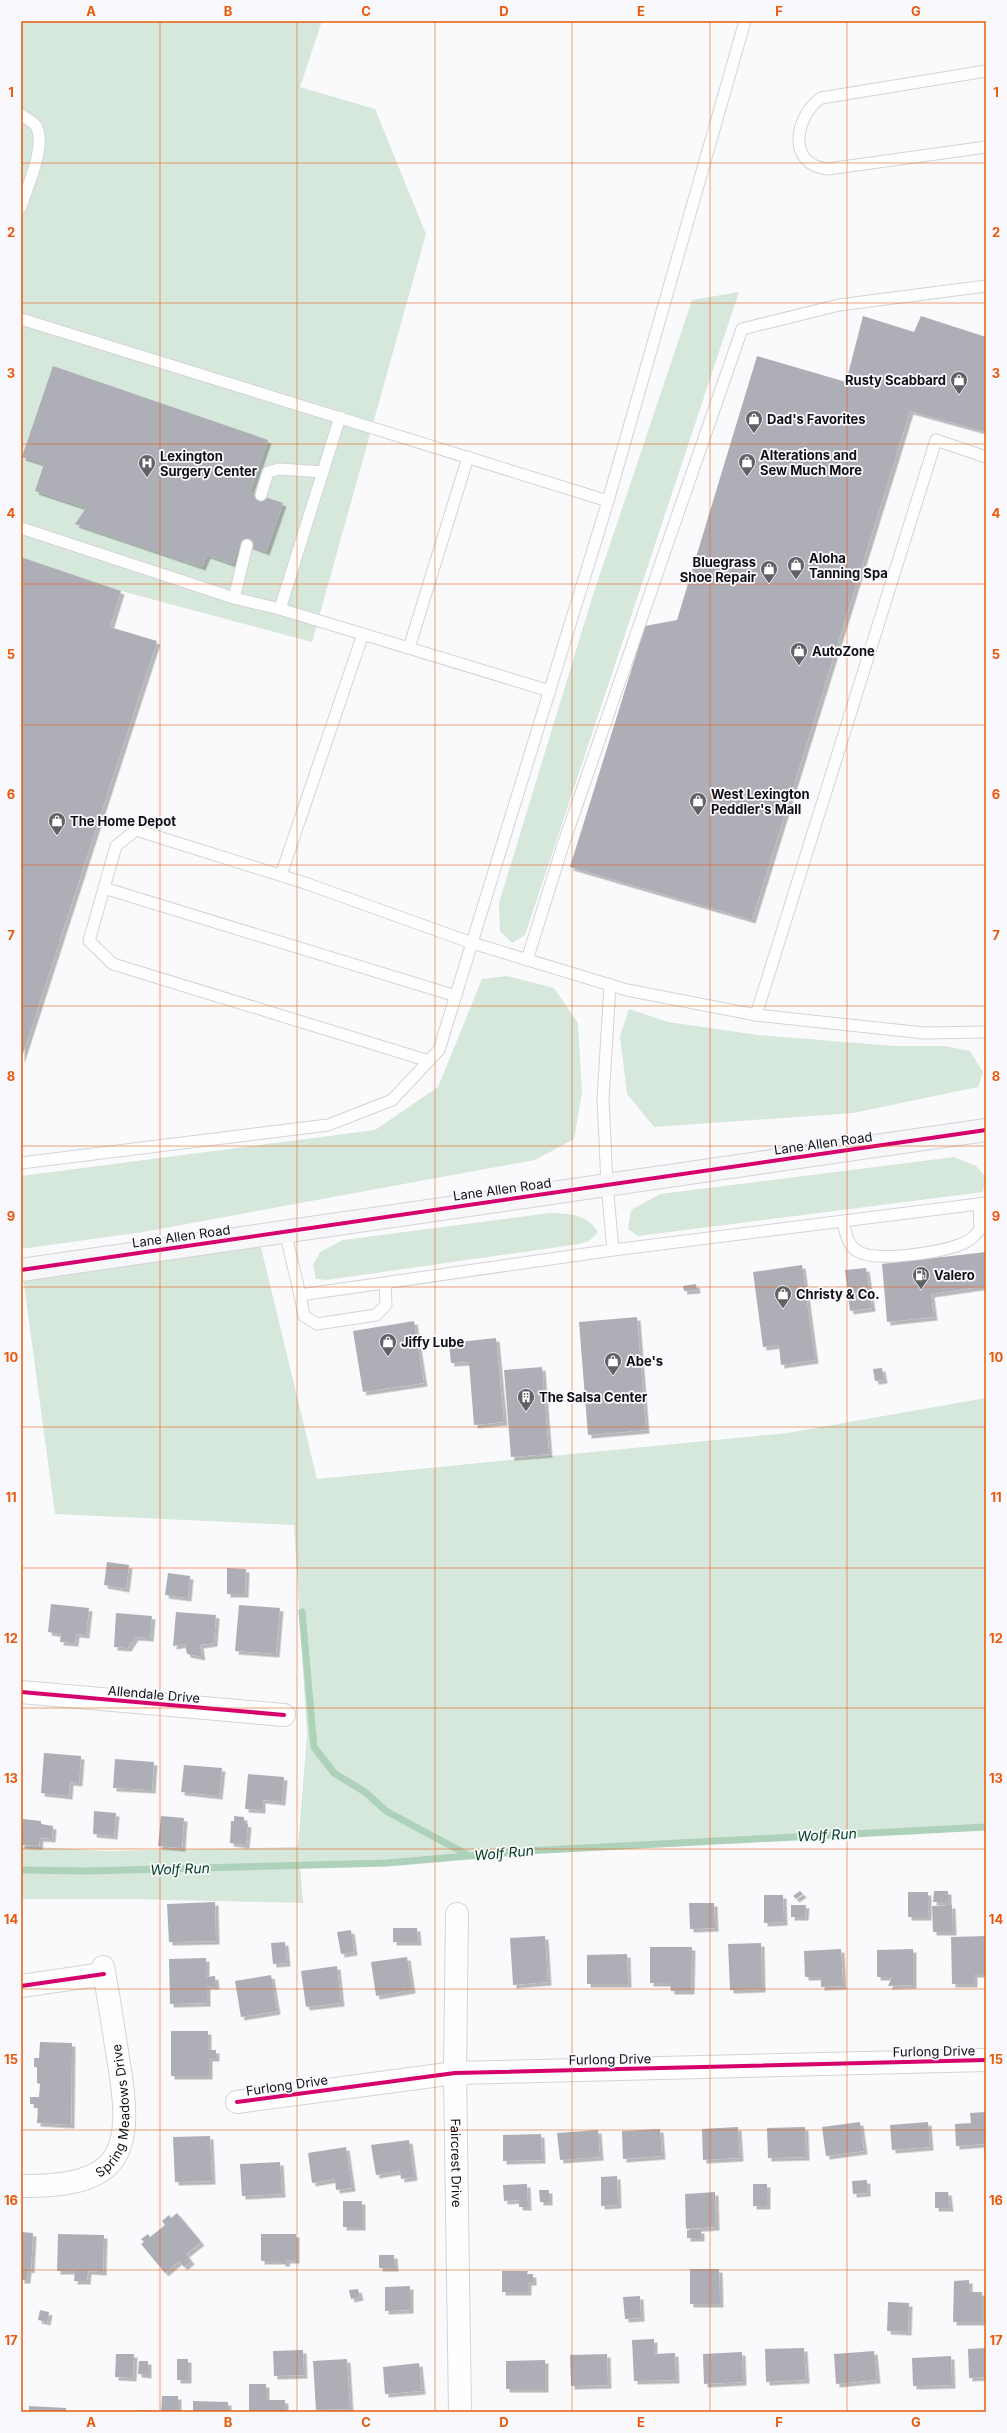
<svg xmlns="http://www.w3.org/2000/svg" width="1007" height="2433" viewBox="0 0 1007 2433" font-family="Inter,sans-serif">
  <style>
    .green { fill: #d6e7dc }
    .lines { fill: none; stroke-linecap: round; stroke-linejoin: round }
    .stream { stroke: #add1b9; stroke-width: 7 }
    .building { fill: #aeaeb7; filter: url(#shadow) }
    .service-casing { stroke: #d4d4d8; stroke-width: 13 }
    .minor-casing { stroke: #d4d4d8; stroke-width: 24 }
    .secondary-casing { stroke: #d4d4d8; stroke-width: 24 }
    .service { stroke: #fefeff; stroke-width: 11 }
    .minor { stroke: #fefeff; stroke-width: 22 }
    .secondary { stroke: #f7f7fa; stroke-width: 22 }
    .cycleway-casing { stroke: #f9f9fd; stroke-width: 6 }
    .cycleway { stroke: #d6006c; stroke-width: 4 }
    .grid { fill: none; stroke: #e8590c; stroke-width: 1; stroke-opacity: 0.55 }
    .labels { text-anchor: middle; stroke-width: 3.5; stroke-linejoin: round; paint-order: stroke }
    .poi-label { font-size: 13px; font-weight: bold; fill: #100f15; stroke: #f9f9fd; text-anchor: start }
    .street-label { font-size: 13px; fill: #100f15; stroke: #f9f9fd }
    .water-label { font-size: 14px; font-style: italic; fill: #00401f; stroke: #f9f9fd }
    .neatline { fill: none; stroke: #e8590c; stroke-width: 1.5 }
    .grid-label { font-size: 13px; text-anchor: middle; font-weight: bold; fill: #e8590c }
  </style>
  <defs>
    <filter id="shadow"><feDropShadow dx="3.5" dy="3.5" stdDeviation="0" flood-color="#0004"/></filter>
  </defs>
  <rect width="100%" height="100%" fill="#fafafc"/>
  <g class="green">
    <path d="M21 21H322L300 87 375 109 426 234 312 642 121 591 21 557Z"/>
    <path d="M739 292 525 935 512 943 500 931 499 903 592 598 692 300Z"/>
    <path d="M507 976 554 988 578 1023 582 1092 574 1139 535 1160 143 1232 21 1249V1176L375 1130 438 1087 482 979Z"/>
    <path d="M629 1009 668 1022 758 1035 894 1046H945L970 1051 983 1072 978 1087 853 1113 654 1127 627 1094 620 1036Z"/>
    <path d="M954 1157 976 1166 986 1177 983 1192 638 1236 628 1229 631 1210 660 1194Z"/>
    <path d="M550 1213C570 1214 586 1213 598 1232L589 1241 579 1244 327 1280 316 1279 313 1265 320 1252 343 1240Z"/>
    <path d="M258 1235 317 1479 787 1433 986 1398V1825L300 1866 303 1903 131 1899H21V1846L106 1851 298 1847 307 1735 294 1525 55 1514 22 1270Z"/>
  </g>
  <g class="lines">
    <g class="stream">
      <path d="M302 1612 314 1747 334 1773 365 1792 386 1811 468 1855"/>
      <path d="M21 1870 88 1871 387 1863 526 1851 986 1827"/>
    </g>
  </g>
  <g class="building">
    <path d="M863 316 914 332 921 316 986 337V432L910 411 752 920 570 867 645 626 677 620 757 356 846 382Z"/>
    <path d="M53 366 268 440 250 492 283 503 266 552 240 542 233 564 207 555 202 567 75 524 86 508 35 491 44 464 22 457Z"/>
    <path d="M21 557 121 591 110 627 157 641 21 1060Z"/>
    <path d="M986 1252V1286L931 1294 934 1317 887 1322 882 1264Z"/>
    <path d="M802 1265 815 1360 781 1365 779 1345 763 1347 753 1272Z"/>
    <path d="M866 1268 872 1308 850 1311 845 1270Z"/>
    <path d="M696 1284 697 1290 684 1291 683 1286Z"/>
    <path d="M637 1317 646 1430 588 1435 579 1322Z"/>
    <path d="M414 1321 424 1383 363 1392 353 1331Z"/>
    <path d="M496 1338 504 1422 474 1425 469 1362 451 1363 449 1343Z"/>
    <path d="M542 1367 549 1454 511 1457 504 1370Z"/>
    <path d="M882 1368 884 1380 875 1381 873 1369Z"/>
    <path d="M107 1562 129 1565 126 1589 104 1585Z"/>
    <path d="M227 1568 246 1569 245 1594H227Z"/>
    <path d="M168 1573 190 1576 188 1598 165 1595Z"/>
    <path d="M51 1604 89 1608 86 1635 76 1634 75 1643 60 1642 61 1634 48 1632Z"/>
    <path d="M239 1605 280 1608 276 1654 235 1651Z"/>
    <path d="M176 1612 216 1615 214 1643 200 1645 202 1657 187 1654 185 1644 173 1646Z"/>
    <path d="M116 1613 152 1616 150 1638 135 1637 128 1648 114 1647Z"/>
    <path d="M44 1753 81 1756 79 1783 70 1782 69 1796 41 1793Z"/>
    <path d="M115 1759 154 1762 152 1790 113 1788Z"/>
    <path d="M184 1765 222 1768 219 1796 181 1792Z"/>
    <path d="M248 1774 284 1777 282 1802 262 1800V1810L245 1809Z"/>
    <path d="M94 1811 116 1813 114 1836 93 1834Z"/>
    <path d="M161 1816 184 1818 182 1848 158 1846Z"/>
    <path d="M234 1816 244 1817V1823L248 1824 246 1845 230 1843 231 1821H234Z"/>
    <path d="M23 1819 41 1821V1824L53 1826 52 1839 40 1838 39 1846 21 1845Z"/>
    <path d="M800 1891 803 1894 796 1899 793 1896Z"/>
    <path d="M934 1891H948V1902H933Z"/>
    <rect x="908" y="1892" width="20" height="25"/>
    <path d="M764 1895H783L784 1922 764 1923Z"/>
    <path d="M215 1902 216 1941 169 1942 167 1904Z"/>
    <path d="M689 1903H714L715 1928 690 1929Z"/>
    <path d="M791 1905H806L805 1917H791Z"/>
    <path d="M952 1905 953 1932H933L932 1906Z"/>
    <path d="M393 1928H417L418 1942H393Z"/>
    <path d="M351 1930 354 1952 341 1954 337 1932Z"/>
    <path d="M545 1936 548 1982 513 1985 510 1938Z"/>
    <path d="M986 1936V1974H974V1984H952L951 1937Z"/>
    <path d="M285 1942 287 1963 273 1964 271 1943Z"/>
    <path d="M761 1943 762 1989 730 1990 728 1944Z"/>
    <path d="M650 1947H692L691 1991H671L670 1983H650Z"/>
    <path d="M841 1949 843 1986 821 1987V1977H805L804 1951Z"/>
    <path d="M913 1949V1985L888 1986 892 1977H877V1950Z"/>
    <path d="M627 1954 628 1984H587V1955Z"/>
    <path d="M407 1957 412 1990 376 1996 371 1962Z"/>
    <path d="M206 1958V1977L215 1976 216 1986H207V2003L170 2004 169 1959Z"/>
    <path d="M337 1966 341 2003 306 2007 301 1971Z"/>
    <path d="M271 1975 277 2011 241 2017 235 1981Z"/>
    <path d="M171 2031H208V2050H216V2058H209V2076H171Z"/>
    <path d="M40 2042 72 2043 71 2125 37 2123 38 2108H34V2104H30V2097H39L40 2084 37 2083V2067H34V2058H39Z"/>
    <path d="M986 2112V2161H985L984 2144 956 2146 955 2124 971 2123 970 2113Z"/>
    <path d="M860 2122 864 2151 826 2156 822 2127Z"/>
    <path d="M928 2122 930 2147 892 2150 890 2125Z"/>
    <path d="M738 2127 740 2158 703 2160 702 2129Z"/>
    <path d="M805 2127 806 2157 768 2158 767 2128Z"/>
    <path d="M660 2129 662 2156 623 2159 622 2131Z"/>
    <path d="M598 2130 600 2157 560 2160 557 2133Z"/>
    <path d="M541 2134 542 2160 503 2161V2135Z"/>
    <path d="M210 2136 212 2181 175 2182 173 2137Z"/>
    <path d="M409 2140 414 2177 401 2179 400 2171 376 2175 371 2145Z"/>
    <path d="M346 2147 352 2188 336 2190 335 2179 312 2183 308 2153Z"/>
    <path d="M280 2162 282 2194 242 2196 240 2164Z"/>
    <path d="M617 2176 618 2205 601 2206V2177Z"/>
    <path d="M867 2180V2193L853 2194 852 2181Z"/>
    <path d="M527 2184 528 2207H519V2200L504 2201 503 2185Z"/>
    <rect x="753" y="2184" width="14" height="22"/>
    <path d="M539 2190H549V2202H540Z"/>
    <path d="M715 2192 716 2227 686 2229 685 2194Z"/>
    <path d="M935 2192H948L950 2208H935Z"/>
    <rect x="343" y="2201" width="19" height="26"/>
    <path d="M177 2213 201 2242 186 2254 191 2261 184 2267 179 2261 165 2273 141 2244 144 2242 141 2239 148 2234 150 2237 165 2225 162 2221 169 2215 171 2218Z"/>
    <rect x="687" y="2230" width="14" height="8"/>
    <path d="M21 2232 33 2233 31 2270 28 2269 27 2280H21Z"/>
    <path d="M58 2234 104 2235 103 2272 88 2271 87 2281H74L75 2271H57Z"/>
    <path d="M261 2234H296V2260H286L287 2263H282V2261H261Z"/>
    <path d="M379 2255H394L395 2268H379Z"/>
    <path d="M690 2269H719L720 2304H690Z"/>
    <path d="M502 2271H528L527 2274H533V2282H528V2292H502Z"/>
    <path d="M969 2280V2292H982V2322H953L954 2281Z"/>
    <path d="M410 2286V2310L385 2311V2287Z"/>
    <path d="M358 2289 360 2297 351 2299 349 2290Z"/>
    <path d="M640 2296 641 2318 625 2319 623 2297Z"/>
    <path d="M888 2302 909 2303 908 2332 887 2331Z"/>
    <path d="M40 2310 49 2312 47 2322 38 2320Z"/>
    <path d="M654 2339V2354L675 2353 676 2380 634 2381 632 2340Z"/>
    <path d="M804 2348 806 2380 766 2382 765 2349Z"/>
    <path d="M986 2348V2377L969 2378 968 2349Z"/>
    <path d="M303 2350 304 2375 274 2376 273 2351Z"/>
    <path d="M874 2351 877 2380 836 2384 834 2354Z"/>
    <path d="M742 2352 743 2382 704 2384 703 2354Z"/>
    <path d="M116 2354H134L133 2378 115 2377Z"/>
    <path d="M607 2354 608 2385 571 2386 570 2355Z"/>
    <path d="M951 2356 952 2385 913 2386 912 2358Z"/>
    <rect x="177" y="2359" width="11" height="21"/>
    <path d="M347 2359 350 2409 316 2410 313 2361Z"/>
    <path d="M545 2360V2389H506V2361Z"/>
    <path d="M139 2361H148V2375L138 2374Z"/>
    <path d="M419 2363 422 2391 385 2394 383 2367Z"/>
    <path d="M249 2384H266V2400H285V2412H249Z"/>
    <path d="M162 2396H178V2412H161Z"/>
    <path d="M193 2401 228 2402V2412H193Z"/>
    <path d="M29 2406 66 2408V2412H29Z"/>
    <path d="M138 2410 159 2411V2412H138Z"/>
  </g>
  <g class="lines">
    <defs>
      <g id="service">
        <path d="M986 71 821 98C795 116 786 165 828 169L986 147"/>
        <path d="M21 115C26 118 32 121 36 126 47 145 27 187 21 207"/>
        <path d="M21 319 608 501"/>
        <path d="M261 495 268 472 279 469 323 472"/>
        <path d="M21 528 234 598 280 609 550 691"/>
        <path d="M234 598 247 545"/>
        <path d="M280 609 340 417"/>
        <path d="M409 648 468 457"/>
        <path d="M281 875 363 634"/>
        <path d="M104 888 456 996"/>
        <path d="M527 960 563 845 742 329 839 305 986 286"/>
        <path d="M756 1015 936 440 986 457"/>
        <path d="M429 1061 113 964 89 941 116 846 136 830 305 883 472 943 627 990 756 1015 924 1033 986 1032"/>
        <path d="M21 1163 328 1125 392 1100 439 1050 608 501 745 21"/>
        <path d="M843 1222C846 1234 847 1244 857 1251 876 1263 944 1252 964 1243 971 1240 976 1235 980 1229L979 1204"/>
        <path d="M285 1231 300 1295 613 1250 607 1184 603 1099 610 985"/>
        <path d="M613 1250 986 1203"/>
        <path d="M300 1295 304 1316 317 1324 376 1315 386 1305 385 1283"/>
      </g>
      <g id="minor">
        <path d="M21 1692 284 1715"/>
        <path id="s1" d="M457 1914 455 2073 460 2412"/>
        <path d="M21 1986 104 1974"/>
        <path d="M237 2102 455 2073 986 2060"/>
        <path id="s2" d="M21 2186C125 2187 134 2151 118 2058 113 2027 109 1997 103 1967"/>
      </g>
      <path id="secondary" d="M21 1270 986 1130"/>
    </defs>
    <use href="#service" class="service-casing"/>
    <use href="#minor" class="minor-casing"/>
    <use href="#secondary" class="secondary-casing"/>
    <use href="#service" class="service"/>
    <use href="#minor" class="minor"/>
    <use href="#secondary" class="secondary"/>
    <defs>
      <g id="cycleway">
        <path d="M21 1270 986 1130"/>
        <path d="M21 1692 284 1715"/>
        <path d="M21 1986 104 1974"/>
        <path d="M237 2102 455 2073 986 2060"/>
      </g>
    </defs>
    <use href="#cycleway" class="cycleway-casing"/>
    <use href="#cycleway" class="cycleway"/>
  </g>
  <path class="grid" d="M160 21V2412M297 21V2412M435 21V2412M572 21V2412M710 21V2412M847 21V2412M21 163H986M21 303H986M21 444H986M21 584H986M21 725H986M21 865H986M21 1006H986M21 1146H986M21 1287H986M21 1427H986M21 1568H986M21 1708H986M21 1849H986M21 1989H986M21 2130H986M21 2270H986"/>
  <defs>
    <symbol id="shop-pin" viewBox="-11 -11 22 30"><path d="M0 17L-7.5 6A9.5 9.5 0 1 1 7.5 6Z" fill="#626166" stroke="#f9f9fd"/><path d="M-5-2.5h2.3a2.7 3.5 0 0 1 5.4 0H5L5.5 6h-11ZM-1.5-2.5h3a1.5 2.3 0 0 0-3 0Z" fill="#fff"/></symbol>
    <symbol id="hospital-pin" viewBox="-11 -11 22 30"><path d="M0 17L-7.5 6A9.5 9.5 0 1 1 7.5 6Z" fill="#626166" stroke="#f9f9fd"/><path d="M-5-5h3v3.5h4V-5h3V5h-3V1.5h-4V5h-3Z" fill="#fff"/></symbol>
    <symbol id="fuel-pin" viewBox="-11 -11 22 30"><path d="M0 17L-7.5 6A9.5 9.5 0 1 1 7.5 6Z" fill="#626166" stroke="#f9f9fd"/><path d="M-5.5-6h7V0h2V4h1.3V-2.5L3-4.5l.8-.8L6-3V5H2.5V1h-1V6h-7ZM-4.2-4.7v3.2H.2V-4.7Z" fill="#fff"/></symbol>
    <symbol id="building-pin" viewBox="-11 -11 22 30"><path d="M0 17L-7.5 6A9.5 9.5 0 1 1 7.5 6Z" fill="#626166" stroke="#f9f9fd"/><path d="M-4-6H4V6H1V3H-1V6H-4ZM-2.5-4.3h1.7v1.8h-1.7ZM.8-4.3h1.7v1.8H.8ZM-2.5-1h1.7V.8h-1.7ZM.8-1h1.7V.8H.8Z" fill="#fff"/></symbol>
  </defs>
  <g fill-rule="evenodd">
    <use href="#shop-pin" x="949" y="370" width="20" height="27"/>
    <use href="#shop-pin" x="744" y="409" width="20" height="27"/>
    <use href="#shop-pin" x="737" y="452" width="20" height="27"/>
    <use href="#hospital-pin" x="137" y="453" width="20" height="27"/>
    <use href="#shop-pin" x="786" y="555" width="20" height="27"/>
    <use href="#shop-pin" x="759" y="559" width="20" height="27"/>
    <use href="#shop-pin" x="789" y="641" width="20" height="27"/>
    <use href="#shop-pin" x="688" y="791" width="20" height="27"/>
    <use href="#shop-pin" x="47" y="811" width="20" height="27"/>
    <use href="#fuel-pin" x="911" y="1265" width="20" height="27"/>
    <use href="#shop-pin" x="773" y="1284" width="20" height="27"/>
    <use href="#shop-pin" x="378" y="1332" width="20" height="27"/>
    <use href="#shop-pin" x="603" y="1351" width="20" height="27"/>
    <use href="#building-pin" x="516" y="1387" width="20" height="27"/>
  </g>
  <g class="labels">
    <g class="poi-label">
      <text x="946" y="385" text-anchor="end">Rusty Scabbard</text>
      <text x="767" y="424">Dad's Favorites</text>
      <text x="760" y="460">Alterations and<tspan x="760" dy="15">Sew Much More</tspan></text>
      <text x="160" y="461">Lexington<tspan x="160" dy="15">Surgery Center</tspan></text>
      <text x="809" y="563">Aloha<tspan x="809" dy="15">Tanning Spa</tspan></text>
      <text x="756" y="567" text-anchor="end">Bluegrass<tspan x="756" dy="15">Shoe Repair</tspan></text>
      <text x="812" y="656">AutoZone</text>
      <text x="711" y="799">West Lexington<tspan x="711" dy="15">Peddler's Mall</tspan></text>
      <text x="70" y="826">The Home Depot</text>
      <text x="934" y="1280">Valero</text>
      <text x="796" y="1299">Christy &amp; Co.</text>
      <text x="401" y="1347">Jiffy Lube</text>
      <text x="626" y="1366">Abe's</text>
      <text x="539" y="1402">The Salsa Center</text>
    </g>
    <g class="street-label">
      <text transform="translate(823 1143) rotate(-8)" y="5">Lane Allen Road</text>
      <text transform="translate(502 1189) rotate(-8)" y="5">Lane Allen Road</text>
      <text transform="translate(181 1236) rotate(-8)" y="5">Lane Allen Road</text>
      <text transform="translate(154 1694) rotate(5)" y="5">Allendale Drive</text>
      <text transform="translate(934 2051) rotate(-1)" y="5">Furlong Drive</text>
      <text transform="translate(610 2059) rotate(-1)" y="5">Furlong Drive</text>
      <text transform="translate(287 2085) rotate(-8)" y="5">Furlong Drive</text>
      <text dy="5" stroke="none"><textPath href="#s2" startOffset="147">Spring Meadows Drive</textPath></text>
      <text dy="5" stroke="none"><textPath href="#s1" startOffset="249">Faircrest Drive</textPath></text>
    </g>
    <g class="water-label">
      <text transform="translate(827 1835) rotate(-3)" y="5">Wolf Run</text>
      <text transform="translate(504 1853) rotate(-5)" y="5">Wolf Run</text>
      <text transform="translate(180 1869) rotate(-2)" y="5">Wolf Run</text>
    </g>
  </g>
  <rect width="1007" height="2433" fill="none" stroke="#f9f9fd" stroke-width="44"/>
  <rect x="22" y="22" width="963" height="2389" class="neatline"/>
  <g class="grid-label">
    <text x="91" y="16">A</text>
    <text x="228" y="16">B</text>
    <text x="366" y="16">C</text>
    <text x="504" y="16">D</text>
    <text x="641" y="16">E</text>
    <text x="779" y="16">F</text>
    <text x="916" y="16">G</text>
    <text x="11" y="97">1</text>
    <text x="996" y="97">1</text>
    <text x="11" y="237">2</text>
    <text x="996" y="237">2</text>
    <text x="11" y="378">3</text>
    <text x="996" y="378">3</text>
    <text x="11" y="518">4</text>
    <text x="996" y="518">4</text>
    <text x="11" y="659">5</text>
    <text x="996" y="659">5</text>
    <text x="11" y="799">6</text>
    <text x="996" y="799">6</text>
    <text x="11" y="940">7</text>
    <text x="996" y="940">7</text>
    <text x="11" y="1081">8</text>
    <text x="996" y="1081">8</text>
    <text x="11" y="1221">9</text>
    <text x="996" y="1221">9</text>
    <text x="11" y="1362">10</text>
    <text x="996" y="1362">10</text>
    <text x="11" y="1502">11</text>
    <text x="996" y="1502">11</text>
    <text x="11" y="1643">12</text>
    <text x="996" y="1643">12</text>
    <text x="11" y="1783">13</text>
    <text x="996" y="1783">13</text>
    <text x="11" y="1924">14</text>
    <text x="996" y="1924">14</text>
    <text x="11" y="2064">15</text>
    <text x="996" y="2064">15</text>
    <text x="11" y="2205">16</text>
    <text x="996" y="2205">16</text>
    <text x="11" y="2345">17</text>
    <text x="996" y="2345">17</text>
    <text x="91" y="2427">A</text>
    <text x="228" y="2427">B</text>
    <text x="366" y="2427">C</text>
    <text x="504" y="2427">D</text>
    <text x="641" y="2427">E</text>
    <text x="779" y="2427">F</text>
    <text x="916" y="2427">G</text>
  </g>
</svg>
